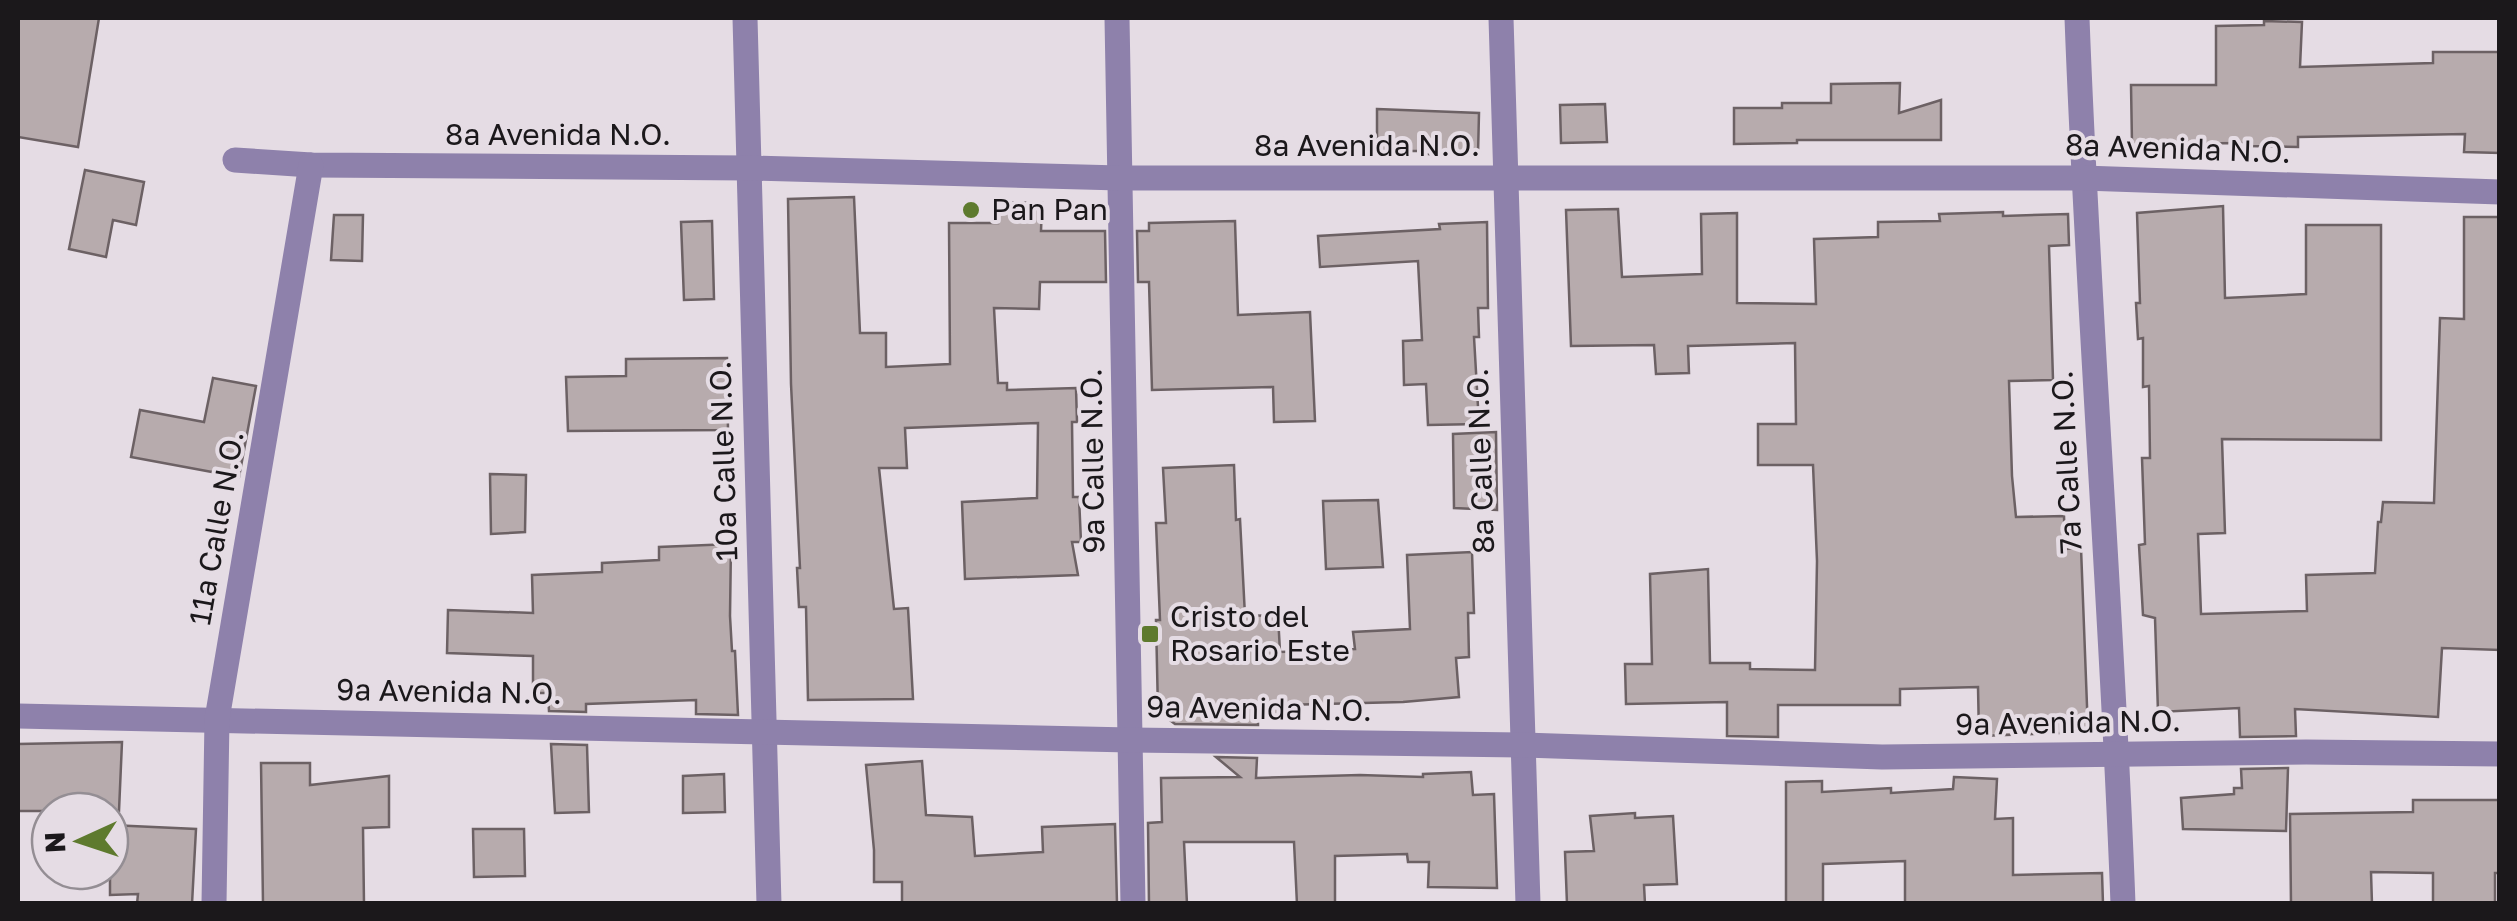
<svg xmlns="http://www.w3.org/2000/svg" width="2517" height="921" viewBox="0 0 2517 921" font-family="'Golos Text',sans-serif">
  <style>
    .building { fill: #b7abad; stroke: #6c6164; stroke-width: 2.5 }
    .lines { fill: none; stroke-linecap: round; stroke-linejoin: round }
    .minor { stroke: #8e81ab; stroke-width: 25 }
    .poi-dot { fill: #5e7a2e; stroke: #e5dce4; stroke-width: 4 }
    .labels { text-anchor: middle; stroke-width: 8; stroke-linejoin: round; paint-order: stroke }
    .street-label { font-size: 30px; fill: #1b181b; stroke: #e5dce4 }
    .poi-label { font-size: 30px; fill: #1b181b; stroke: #e5dce4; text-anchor: start }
  </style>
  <rect width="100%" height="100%" fill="#e5dce4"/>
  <g class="building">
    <path d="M18 18H99L78 147 18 137Z"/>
    <path d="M2264 21 2302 22 2300 67 2433 63V52H2500V153L2464 152 2465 134 2298 137V147L2247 146V143L2132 144 2131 85H2216V26L2264 25Z"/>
    <path d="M1900 83 1899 113 1941 100V140H1797V143L1734 144V108H1782V103H1831V84Z"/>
    <path d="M1605 104 1607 142 1561 143 1560 105Z"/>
    <path d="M1377 109 1479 113 1478 155 1425 154V151H1377Z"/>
    <path d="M85 170 144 182 136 225 113 220 106 257 69 249Z"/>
    <path d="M854 197 860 333H886V367L950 364 949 223H998L999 202 1042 203 1041 231H1105L1106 282H1040L1039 309 994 308 998 383H1007V390L1076 388 1077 422H1072L1073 497H1079L1081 542H1072L1078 575 965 579 962 502 1037 498 1038 423 905 428 907 468H879L894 609 908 608 913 699 808 700 806 607H799L797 568H800L791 384 788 199Z"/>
    <path d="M2223 206 2225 298 2306 294V225H2381V440L2222 439 2225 533 2198 534 2201 614 2307 611 2306 575 2375 573 2378 522H2381L2383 502 2434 503 2440 318 2464 319V217H2500V650L2442 648 2438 717 2295 709 2296 736 2240 737 2239 708 2158 712 2155 618 2143 615 2139 545 2145 544 2142 458H2150L2149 386 2143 387V338L2138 339 2136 303H2140L2137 213Z"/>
    <path d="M1618 209 1622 277 1702 274 1701 214 1737 213V303L1816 304 1814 239 1878 237V222L1940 221 1939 214 2003 212V216L2068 214 2069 245 2049 246 2053 380 2009 381 2012 476 2016 517 2064 516 2065 549 2081 548 2088 732 1979 736 1978 687 1900 689V705H1778V737L1727 736V702L1626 704 1625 664H1652L1650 574 1708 569 1710 663H1750V669L1815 670 1817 561 1813 465H1758V424H1796L1795 343 1688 346 1689 373 1656 374 1654 345 1571 346 1566 210Z"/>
    <path d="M334 215H363L362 261 331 260Z"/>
    <path d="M712 221 714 299 684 300 681 222Z"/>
    <path d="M1235 221 1238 315 1310 312 1315 421 1274 422 1273 387 1152 390 1149 282H1138L1137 231H1149V223Z"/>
    <path d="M1487 222 1488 308H1478L1479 337H1474L1479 424 1428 425 1426 384 1404 385 1403 341 1422 340 1418 261 1320 267 1318 236 1440 229 1439 224Z"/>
    <path d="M727 358 728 430 568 431 566 377 626 376V359Z"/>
    <path d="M213 378 256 386 239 477 131 457 140 410 204 422Z"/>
    <path d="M1496 432 1497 510 1454 508 1453 434Z"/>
    <path d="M1234 465 1236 520 1240 519 1245 616 1278 615 1280 652 1355 649 1353 632 1410 629 1407 555 1472 552 1474 613H1468L1469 657 1456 658 1459 697 1403 702 1282 705V716L1258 717V725L1175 724 1158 711 1156 620H1160L1156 523H1166L1163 468Z"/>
    <path d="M490 474 526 475 525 532 491 534Z"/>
    <path d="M1378 500 1383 567 1326 569 1323 501Z"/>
    <path d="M731 544 730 616 732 651H735L738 715 696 714V700L586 704V712L549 711 548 693H533V656L447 653 448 610 533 613 532 575 602 572V563L659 560V547Z"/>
    <path d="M122 742 119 811H18V744Z"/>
    <path d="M551 744 587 745 589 812 555 813Z"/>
    <path d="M1216 757 1257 758 1256 778 1360 775 1423 777V774L1471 772 1473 795 1494 794 1497 888 1428 887 1429 862H1408L1407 854 1335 856V904H1297L1294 842H1184L1187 904H1149L1148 823 1162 822 1161 778 1240 777Z"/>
    <path d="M922 761 926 815 972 817 975 856 1043 852 1042 827 1115 824 1117 904H902V882H874V850L866 765Z"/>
    <path d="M261 763H310V785L389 776V827L363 828 364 904H263Z"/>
    <path d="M2288 768 2286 831 2183 829 2181 798 2234 794V788H2242L2241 769Z"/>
    <path d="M724 774 725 812 683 813V776Z"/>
    <path d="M1954 777 1997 779 1995 819 2013 818V875L2102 873 2103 904H1905V861L1823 864V904H1786V782L1822 781V792L1891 788V793L1953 789Z"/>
    <path d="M2413 800H2500V873H2495V904H2433V873L2371 872 2372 904H2291L2290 814 2413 812Z"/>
    <path d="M1635 813V818L1673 816 1677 884 1644 885 1645 904H1567L1565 852 1594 851 1590 816Z"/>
    <path d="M110 825 196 829 192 904H137L138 894 110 895Z"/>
    <path d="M473 829H524L525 876 474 877Z"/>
  </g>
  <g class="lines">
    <g class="minor">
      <path d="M745 18 769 904"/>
      <path d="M1117 18 1133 904"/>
      <path d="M1501 18 1528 904"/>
      <path d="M2077 18C2088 313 2112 608 2123 904"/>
      <path d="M235 160 311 165 749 168 1120 178H2083L2500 192"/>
      <path d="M18 716 1130 740 1522 745 1882 757 2306 752 2500 754"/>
      <path d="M214 904 217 719 311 165"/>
    </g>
  </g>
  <g class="poi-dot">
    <circle cx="971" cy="210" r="10"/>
    <rect x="1140" y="624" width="20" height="20" rx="5"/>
  </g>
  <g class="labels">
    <g class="street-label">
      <text x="558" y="145">8a Avenida N.O.</text>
      <text x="1367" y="156">8a Avenida N.O.</text>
      <text transform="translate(2178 149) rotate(2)" y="10">8a Avenida N.O.</text>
      <text transform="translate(724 461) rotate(-92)" y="10">10a Calle N.O.</text>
      <text transform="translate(1093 461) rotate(-91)" y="10">9a Calle N.O.</text>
      <text transform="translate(1481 461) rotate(-92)" y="10">8a Calle N.O.</text>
      <text transform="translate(2067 462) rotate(-93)" y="10">7a Calle N.O.</text>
      <text transform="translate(217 528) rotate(-80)" y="10">11a Calle N.O.</text>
      <text transform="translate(449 692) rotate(1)" y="10">9a Avenida N.O.</text>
      <text transform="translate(1259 709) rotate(1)" y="10">9a Avenida N.O.</text>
      <text transform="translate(2068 723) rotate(-1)" y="10">9a Avenida N.O.</text>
    </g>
    <g class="poi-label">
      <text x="991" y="220">Pan Pan</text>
      <text x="1170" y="627">Cristo del<tspan x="1170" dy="34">Rosario Este</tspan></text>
    </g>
  </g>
  <rect width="2517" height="921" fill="none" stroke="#1b181b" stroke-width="40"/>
  <g transform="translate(80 841) rotate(267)"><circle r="48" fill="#e5dce4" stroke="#948e94" stroke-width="2.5"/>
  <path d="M0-8L18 38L0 25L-18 38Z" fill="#5e7a2e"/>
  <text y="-15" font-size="28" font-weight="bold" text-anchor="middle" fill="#1b181b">N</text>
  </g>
</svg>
